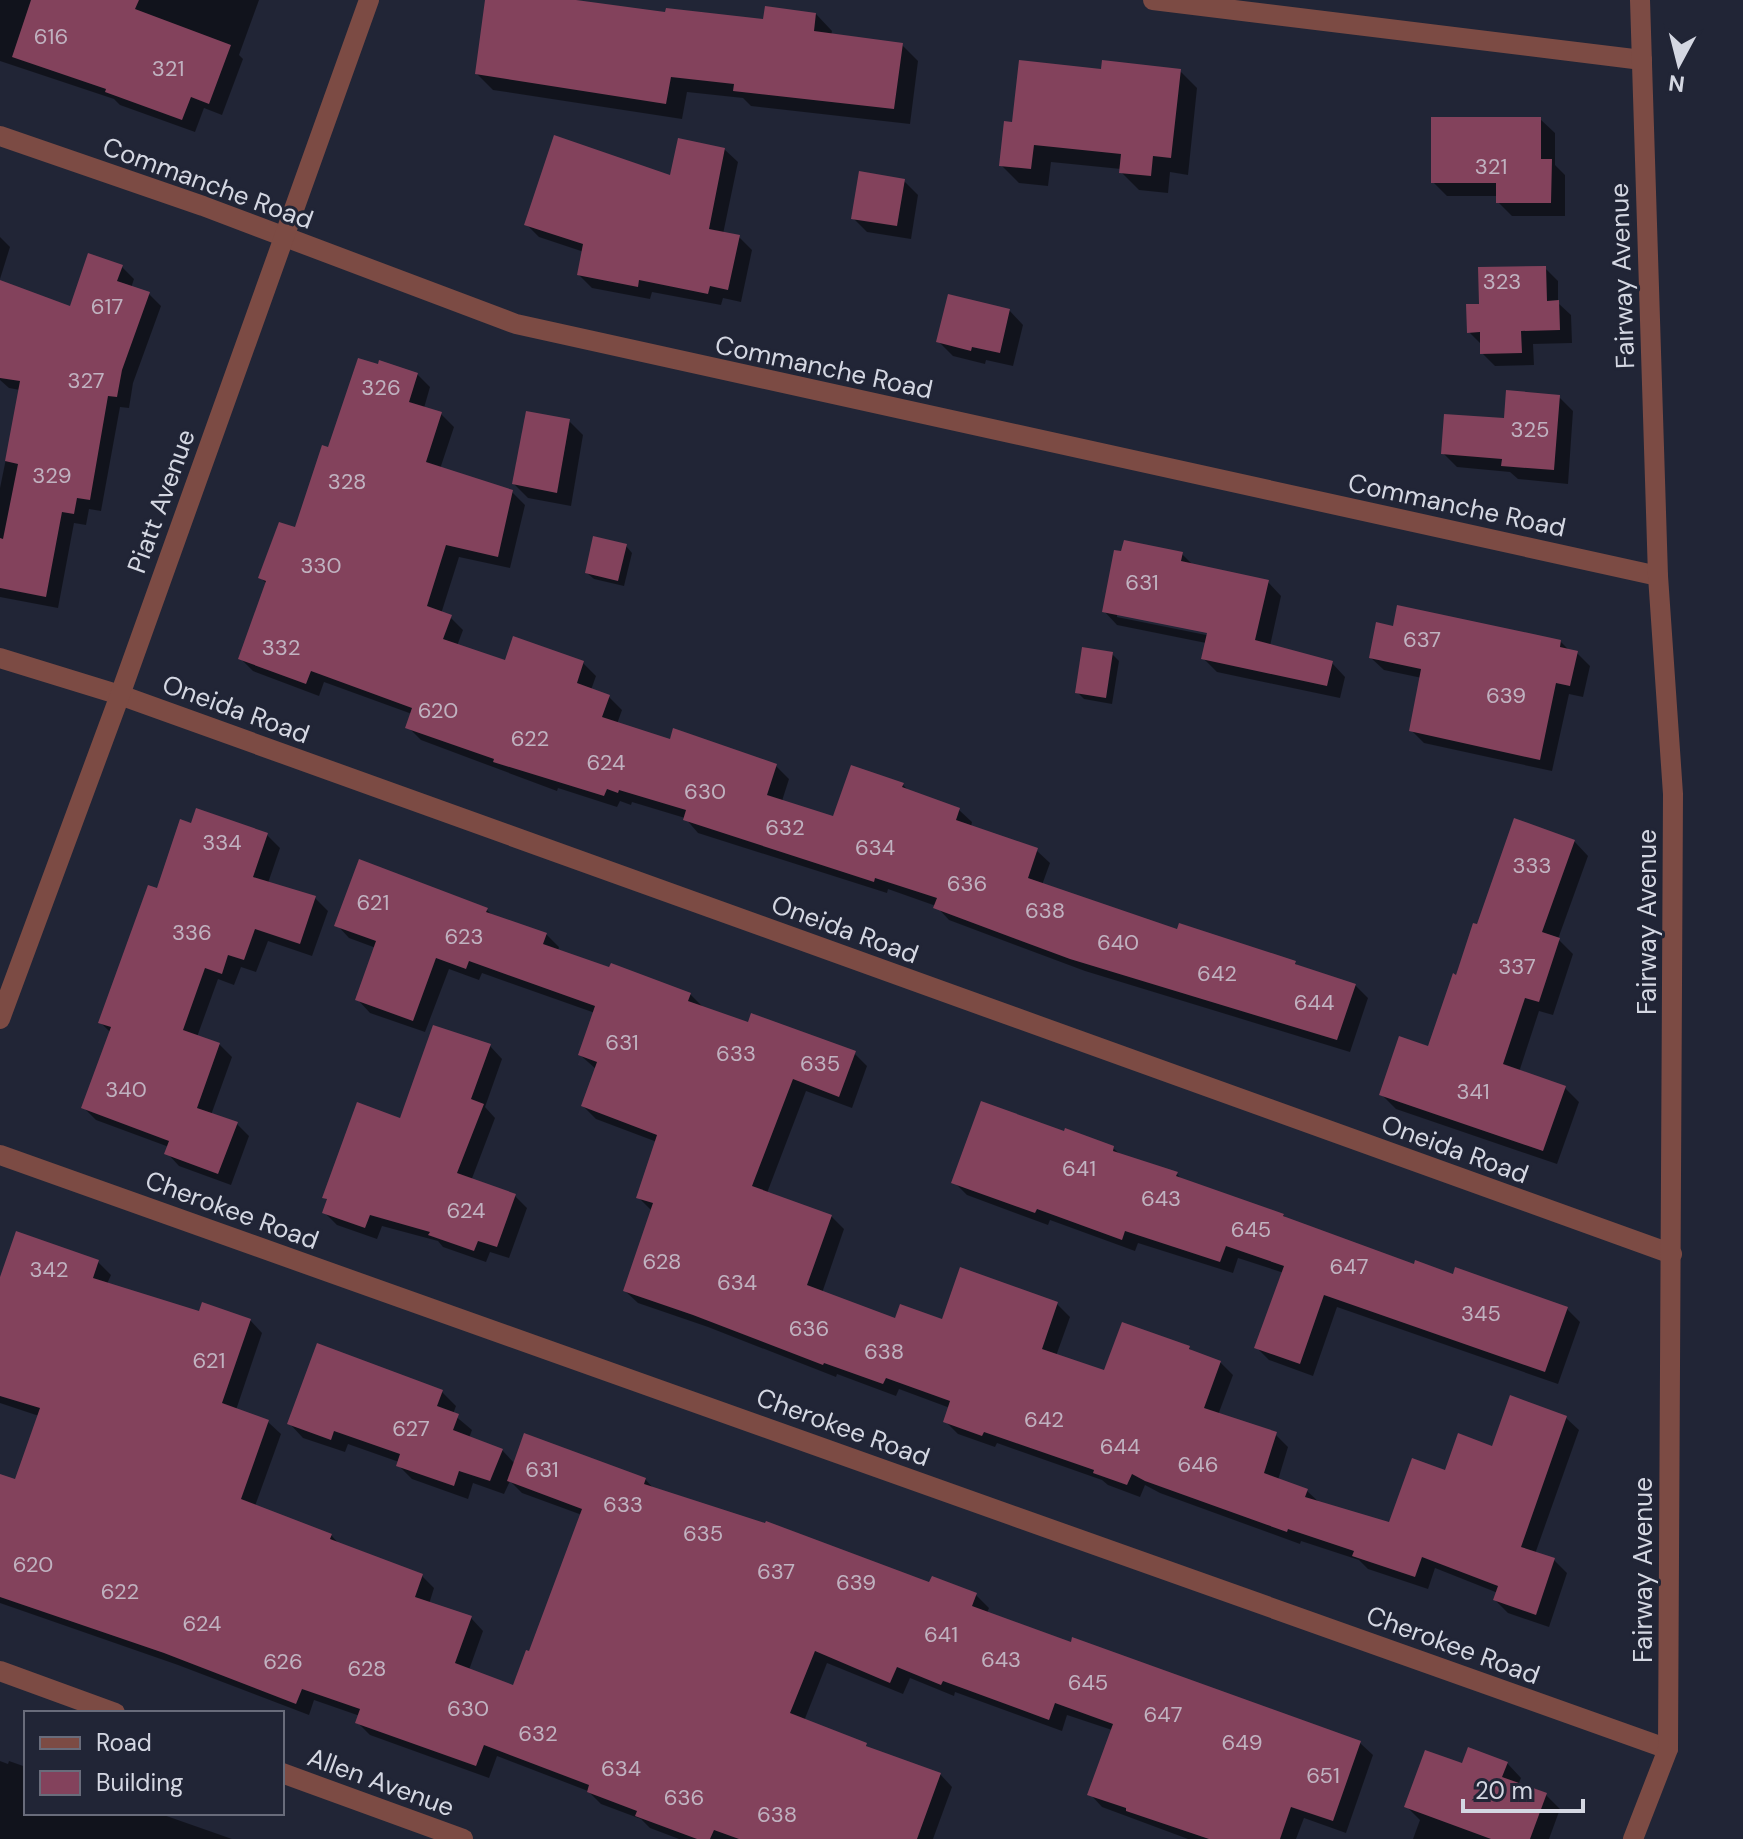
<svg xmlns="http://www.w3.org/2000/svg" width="1743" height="1839" viewBox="0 0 1743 1839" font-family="'DM Sans',sans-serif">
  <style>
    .shadow { fill: #0007; fill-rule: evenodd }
    .building { fill: #83425c }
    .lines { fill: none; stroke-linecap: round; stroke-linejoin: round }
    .street { stroke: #7c4b44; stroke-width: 20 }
    .labels { text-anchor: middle; stroke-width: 6; stroke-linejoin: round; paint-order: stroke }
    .number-label { font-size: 22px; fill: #c0b2c0 }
    .street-label { font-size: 26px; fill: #d4d7e2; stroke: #212536 }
  </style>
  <rect width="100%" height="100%" fill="#212536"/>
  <g class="shadow">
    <path d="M0 0H259L239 55 243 59 222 115 204 108 195 132 120 105 114 99 0 61Z"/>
    <path d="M487 0H561L667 14 765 22 816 14 832 31 831 36 902 45 918 61 910 124 751 106 743 98 687 92 682 119 493 90 477 74Z"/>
    <path d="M1180 71 1197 88 1188 175 1170 172 1168 193 1139 190 1121 172V169L1051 162 1048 186 1019 183 1001 165 1014 125Z"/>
    <path d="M1540 119 1555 133V165L1565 175V216H1512L1498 202V196H1447L1433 182Z"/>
    <path d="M724 149 738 162 723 234 739 237 752 250 741 302 723 298 721 305 652 292 650 299 592 288 579 275 584 252 539 237 526 224 672 178Z"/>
    <path d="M904 181 918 195 911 239 867 232 853 218Z"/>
    <path d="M0 237 10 247 0 279Z"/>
    <path d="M122 267 134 279 131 288 149 294 161 306 133 383 129 408 120 407 101 511 89 509 86 525 74 523 58 608 0 597V488L20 390 9 388 0 380V282L71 308Z"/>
    <path d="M1545 268 1558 281V303L1571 315 1572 343 1533 344 1534 365 1495 366 1482 353V345L1469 332 1481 306Z"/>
    <path d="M1009 310 1023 325 1013 366 986 360 985 364 953 356 939 342Z"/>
    <path d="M417 374 430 387 424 408 441 414 454 427 440 469 512 492 525 505 510 568 459 557 441 614 450 617 463 630 457 646 506 663H583L596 676 591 690 609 697 622 710 617 724 671 742 776 766 789 779 782 801 834 818 902 784 910 792 959 810 972 822 971 827 1036 850 1050 863 1042 885 1178 932 1295 963 1300 968 1355 985 1368 998 1350 1052 1085 971 949 920 936 906 888 889 887 893 698 833 685 818 632 802 631 805 620 801 617 807 558 788 557 791 421 740 408 727 412 714 324 682 319 696 253 671 240 658 267 584 261 578 296 530 330 450Z"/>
    <path d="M1559 397 1573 411 1568 484 1518 479 1510 472 1457 467 1443 453Z"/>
    <path d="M569 421 583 435 571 506 528 498 514 484Z"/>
    <path d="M626 546 632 553 624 586 594 579 587 573Z"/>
    <path d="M1182 554 1194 566 1268 582 1281 596 1270 646 1332 663 1345 677 1340 698 1217 672 1203 658 1206 643 1117 625 1104 611ZM1117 613 1217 634 1216 637 1117 617Z"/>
    <path d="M1394 628 1560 641 1570 651 1577 653 1590 666 1583 697 1569 694 1552 771 1424 743 1411 730 1422 678 1384 670 1371 658Z"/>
    <path d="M1112 654 1119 661 1112 704 1084 699 1077 692Z"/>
    <path d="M192 825 267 835 280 848 268 883 315 898 328 911 312 956 268 941 256 972 241 967 234 985 218 979 197 1037 219 1044 232 1057 211 1115 237 1124 249 1136 231 1185 179 1166 167 1153 169 1147 96 1120 83 1107 111 1033 100 1022 158 891Z"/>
    <path d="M1574 841 1588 856 1558 939 1573 954 1553 1015 1539 1011 1519 1072 1565 1088 1579 1102 1557 1164 1396 1109 1382 1095 1430 1048 1457 977Z"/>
    <path d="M487 910 494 917 546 934 559 947 558 951 690 994 703 1007 749 1024 854 1053 867 1066 852 1108 806 1091 767 1193 831 1216 844 1229 822 1293 896 1321H943L1057 1304 1070 1317 1056 1356 1105 1372 1189 1348 1194 1353 1220 1362 1233 1375 1218 1415 1275 1434 1288 1447 1278 1480 1307 1491 1320 1503 1390 1525 1446 1473 1494 1448 1566 1418 1579 1430 1535 1554 1554 1560 1567 1573 1549 1627 1508 1613 1495 1600 1498 1593 1435 1568 1428 1589 1368 1569 1359 1560 1301 1541 1300 1544 1160 1493 1145 1485 1140 1497 1108 1485 1102 1480 997 1443 995 1447 958 1434 945 1421 950 1408 899 1389 896 1396 837 1374 836 1377 708 1327 638 1303 625 1291 651 1210 638 1197 657 1142 596 1119 583 1106 596 1069 580 1055 595 1013 482 973 479 980 449 969 425 1032 370 1013 358 1000 376 948 349 938 337 925Z"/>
    <path d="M490 1046 502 1059 485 1107 495 1118 471 1181 515 1196 527 1208 509 1258 490 1252 486 1262 443 1247 438 1241 382 1226 377 1239 337 1225 324 1212 328 1201 325 1197 402 1120Z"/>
    <path d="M1113 1148 1122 1156 1177 1174 1183 1181 1283 1215 1287 1219 1415 1266 1567 1309 1580 1322 1558 1384 1337 1307 1313 1376 1269 1360 1256 1347 1284 1273 1238 1258 1233 1273 1138 1243 1135 1251 1050 1220 1048 1225 967 1195 954 1182Z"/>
    <path d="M98 1262 111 1275 107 1284 200 1313 250 1320 262 1333 236 1410 268 1422 281 1434 255 1506 331 1535 340 1545 422 1576 434 1588 429 1604 471 1618 483 1631 469 1670 514 1687 530 1654 582 1515 522 1493 510 1481 504 1494 473 1483 468 1499 412 1479 398 1465 399 1462 348 1444 345 1452 303 1438 289 1423 442 1392 456 1406 453 1414 472 1430 469 1438 502 1450 515 1464 645 1479 654 1489 930 1585 933 1578 976 1595 989 1608 987 1613 1072 1645 1074 1639 1360 1743 1373 1755 1346 1833 1304 1818 1296 1839H1188L1102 1807 1090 1794 1112 1730 1067 1715 1062 1731 955 1692 954 1696 910 1678 903 1694 827 1663 804 1721 866 1745 870 1750 940 1774 952 1787 933 1839H679L650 1828 641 1819 601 1804 588 1791 497 1756 489 1778 370 1735 357 1722 360 1716 314 1700 309 1715 178 1665 0 1603V1476L16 1481 39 1416 0 1403V1284Z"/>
    <path d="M0 1761 8 1764 9 1761 26 1767V1813H158L232 1839H0Z"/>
    <path d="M1507 1763 1521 1778 1518 1785 1546 1795 1560 1809 1549 1839H1413L1420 1820 1406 1806 1463 1765Z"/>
  </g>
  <g class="building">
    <path d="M31 0H139L135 9 231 45 209 104 191 97 182 120 105 92 106 89 12 57Z"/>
    <path d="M485 0H576L665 12 666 8 763 19 765 6 816 13 814 31 903 43 894 109 733 91 734 84 671 77 666 104 475 74Z"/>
    <path d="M1019 60 1101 69 1102 60 1181 69 1171 158 1153 156 1151 176 1119 173 1121 154 1034 145 1031 169 999 166 1004 121 1012 122Z"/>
    <path d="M1431 117H1541V159H1552L1551 203H1496V183H1431Z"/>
    <path d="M554 135 670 175 678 138 725 148 709 229 740 235 728 290 710 286 708 294 639 280 638 287 577 275 583 244 524 225Z"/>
    <path d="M859 171 905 179 897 226 851 219Z"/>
    <path d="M88 253 123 265 117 281 150 292 122 370 117 397 108 396 90 500 77 498 74 514 62 512 46 597 0 588V538L3 539 18 464 5 461 20 381 0 378V280L70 306Z"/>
    <path d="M1546 266 1547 301 1559 300 1560 330 1521 331 1522 353 1480 354V332L1467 333 1466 304H1479L1478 267Z"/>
    <path d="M948 294 1010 309 1000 353 972 347 971 351 936 342Z"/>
    <path d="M358 358 378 364 379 360 418 373 409 402 442 412 426 462 513 490 498 557 446 545 427 606 452 615 443 639 505 660 513 636 584 661 577 683 610 695 602 717 670 739 673 728 777 764 767 795 833 816 851 765 904 783 902 787 960 808 956 820 1038 848 1028 878 1177 929 1179 923 1296 961 1295 964 1356 984 1337 1040 1070 959 933 908 937 898 875 878 874 882 683 820 686 810 619 790 618 793 607 789 604 796 493 762 494 759 405 728 412 708 311 671 306 684 238 659 266 581 258 578 279 522 295 527 322 445 328 447Z"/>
    <path d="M1506 390 1560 395 1554 470 1501 466 1502 459 1441 454 1444 414 1504 418Z"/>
    <path d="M526 411 570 419 557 493 512 484Z"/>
    <path d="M593 536 627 544 618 581 585 573Z"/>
    <path d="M1124 540 1183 552 1181 561 1269 580 1255 640 1333 661 1327 686 1201 659 1207 633 1102 612 1114 550 1121 551Z"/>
    <path d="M1397 605 1561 640 1560 647 1578 651 1570 686 1556 683 1540 760 1409 731 1421 669 1369 658 1376 622 1393 626Z"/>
    <path d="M1082 647 1113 652 1106 698 1075 693Z"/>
    <path d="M196 808 268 833 253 877 316 896 300 944 255 929 244 960 228 955 222 974 205 968 183 1030 220 1043 197 1108 238 1122 218 1174 164 1154 169 1141 81 1108 111 1027 98 1023 148 885 157 888 180 819 191 823Z"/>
    <path d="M1514 818 1575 840 1542 932 1560 938 1539 1002 1525 998 1503 1064 1566 1086 1543 1151 1379 1095 1399 1036 1428 1046 1453 973 1456 975 1473 923 1477 924Z"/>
    <path d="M359 859 488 908 486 912 547 933 543 944 609 967 611 963 691 993 688 1001 748 1022 751 1013 856 1051 839 1097 793 1079 752 1186 832 1215 807 1285 895 1318 900 1304 942 1319 960 1267 1058 1302 1042 1349 1104 1370 1122 1322 1190 1346 1189 1349 1221 1361 1204 1408 1277 1432 1264 1473 1308 1489 1305 1497 1389 1522 1412 1458 1445 1470 1458 1433 1492 1446 1510 1395 1567 1416 1521 1547 1555 1558 1536 1615 1493 1600 1498 1586 1422 1557 1415 1577 1352 1556 1354 1551 1288 1529 1287 1532 1145 1481 1132 1474 1127 1485 1093 1473 1094 1470 984 1432 982 1436 943 1422 950 1401 886 1378 883 1384 824 1363 823 1365 693 1315 623 1291 653 1203 636 1198 657 1135 581 1106 597 1062 578 1055 595 1006 469 961 466 969 436 958 413 1021 355 1000 376 941 334 926Z"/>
    <path d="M433 1025 491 1044 471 1099 484 1104 457 1173 516 1194 497 1247 478 1241 474 1251 428 1235 430 1232 370 1215 365 1228 322 1213 327 1199 322 1198 357 1102 400 1118Z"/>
    <path d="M981 1101 1064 1131 1065 1128 1114 1146 1113 1151 1178 1172 1176 1176 1284 1214 1283 1216 1414 1264 1415 1260 1453 1274 1455 1267 1568 1307 1545 1372 1324 1295 1300 1364 1254 1348 1284 1266 1226 1246 1220 1262 1125 1231 1122 1240 1037 1209 1035 1213 951 1183Z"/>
    <path d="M16 1231 99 1260 93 1278 199 1311 202 1302 251 1319 222 1403 269 1420 241 1499 332 1534 330 1539 423 1574 415 1597 472 1616 455 1663 513 1685 526 1650 529 1651 582 1509 507 1481 524 1433 646 1478 644 1484 765 1523 766 1521 929 1582 932 1576 977 1593 972 1606 1071 1642 1072 1637 1361 1741 1333 1821 1291 1807 1280 1839H1209L1126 1811V1808L1087 1795 1113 1724 1055 1703 1049 1720 943 1681 941 1685 897 1667 890 1683 815 1651 790 1713 867 1743 866 1746 941 1773 917 1839H739L714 1830 710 1839H697L635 1816 637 1811 587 1792 589 1785 484 1745 476 1766 355 1723 360 1709 302 1689 296 1704 164 1653 0 1597V1474L15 1479 40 1408 0 1396V1277Z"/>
    <path d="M317 1343 443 1390 437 1406 459 1414 453 1430 503 1449 490 1481 459 1471 454 1486 396 1466 400 1454 334 1431 331 1440 287 1424Z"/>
    <path d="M1468 1747 1508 1762 1502 1777 1547 1793 1530 1839H1491L1404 1807 1425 1750 1462 1763Z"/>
  </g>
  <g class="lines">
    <g class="street">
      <path d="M1153 0 1642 60"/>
      <path d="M0 136 203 206 516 324 1658 576"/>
      <path d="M0 658 120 695 1672 1254"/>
      <path d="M0 1019 120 695 369 0"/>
      <path d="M0 1155 1668 1749"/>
      <path d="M0 1671 115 1713"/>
      <path d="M282 1773 463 1839"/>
      <path d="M1633 1839 1668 1749 1673 794 1658 576 1640 0"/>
    </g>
  </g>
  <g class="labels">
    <g class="number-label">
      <text x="51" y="44">616</text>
      <text x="168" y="76">321</text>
      <text x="1491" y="174">321</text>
      <text x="1502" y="289">323</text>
      <text x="107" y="314">617</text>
      <text x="86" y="388">327</text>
      <text x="381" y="395">326</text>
      <text x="1530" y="437">325</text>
      <text x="52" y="483">329</text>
      <text x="347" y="489">328</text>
      <text x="321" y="573">330</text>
      <text x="1142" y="590">631</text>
      <text x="1422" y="647">637</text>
      <text x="281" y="655">332</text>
      <text x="1506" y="703">639</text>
      <text x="438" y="718">620</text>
      <text x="530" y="746">622</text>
      <text x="606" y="770">624</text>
      <text x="705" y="799">630</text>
      <text x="785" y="835">632</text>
      <text x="222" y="850">334</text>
      <text x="875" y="855">634</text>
      <text x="1532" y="873">333</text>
      <text x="967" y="891">636</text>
      <text x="373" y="910">621</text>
      <text x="1045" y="918">638</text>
      <text x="192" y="940">336</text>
      <text x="464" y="944">623</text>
      <text x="1118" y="950">640</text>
      <text x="1517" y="974">337</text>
      <text x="1217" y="981">642</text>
      <text x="1314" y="1010">644</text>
      <text x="622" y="1050">631</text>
      <text x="736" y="1061">633</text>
      <text x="820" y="1071">635</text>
      <text x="126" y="1097">340</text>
      <text x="1473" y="1099">341</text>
      <text x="1079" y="1176">641</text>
      <text x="1161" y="1206">643</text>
      <text x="466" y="1218">624</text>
      <text x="1251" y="1237">645</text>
      <text x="662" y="1269">628</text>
      <text x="1349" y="1274">647</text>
      <text x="49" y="1277">342</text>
      <text x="737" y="1290">634</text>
      <text x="1481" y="1321">345</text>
      <text x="809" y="1336">636</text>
      <text x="884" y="1359">638</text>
      <text x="209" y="1368">621</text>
      <text x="1044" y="1427">642</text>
      <text x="411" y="1436">627</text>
      <text x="1120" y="1454">644</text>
      <text x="1198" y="1472">646</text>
      <text x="542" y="1477">631</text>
      <text x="623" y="1512">633</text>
      <text x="703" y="1541">635</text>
      <text x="33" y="1572">620</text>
      <text x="776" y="1579">637</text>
      <text x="856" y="1590">639</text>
      <text x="120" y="1599">622</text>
      <text x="202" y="1631">624</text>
      <text x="941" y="1642">641</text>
      <text x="1001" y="1667">643</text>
      <text x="283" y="1669">626</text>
      <text x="367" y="1676">628</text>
      <text x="1088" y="1690">645</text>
      <text x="468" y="1716">630</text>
      <text x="1163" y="1722">647</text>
      <text x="538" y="1741">632</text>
      <text x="1242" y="1750">649</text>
      <text x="621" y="1776">634</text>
      <text x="1323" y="1783">651</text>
      <text x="684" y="1805">636</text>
      <text x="777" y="1822">638</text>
    </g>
    <g class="street-label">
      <text transform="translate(208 183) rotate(20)" y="9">Commanche Road</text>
      <text transform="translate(1622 276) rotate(-92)" y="9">Fairway Avenue</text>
      <text transform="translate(824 367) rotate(12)" y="9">Commanche Road</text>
      <text transform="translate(161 501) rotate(-70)" y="9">Piatt Avenue</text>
      <text transform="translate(1457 505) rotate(12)" y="9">Commanche Road</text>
      <text transform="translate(236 709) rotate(20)" y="9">Oneida Road</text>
      <text transform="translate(1647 922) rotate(-90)" y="9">Fairway Avenue</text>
      <text transform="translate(845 929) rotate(20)" y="9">Oneida Road</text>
      <text transform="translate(1455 1149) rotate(20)" y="9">Oneida Road</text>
      <text transform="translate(232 1210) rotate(20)" y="9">Cherokee Road</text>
      <text transform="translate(843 1427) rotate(20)" y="9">Cherokee Road</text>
      <text transform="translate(1643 1570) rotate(-90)" y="9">Fairway Avenue</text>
      <text transform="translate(1453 1645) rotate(20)" y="9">Cherokee Road</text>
      <text transform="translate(381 1782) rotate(20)" y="9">Allen Avenue</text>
    </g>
  </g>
  <rect x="24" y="1711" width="260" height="104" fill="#212536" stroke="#696c7b" stroke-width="2"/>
  <rect x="40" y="1737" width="40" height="12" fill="#7c4b44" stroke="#696c7b" stroke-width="2"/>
  <text x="96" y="1751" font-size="24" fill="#d4d7e2">Road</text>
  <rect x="40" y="1771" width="40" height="24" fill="#83425c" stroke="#696c7b" stroke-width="2"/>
  <text x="96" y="1791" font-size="24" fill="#d4d7e2">Building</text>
  <g transform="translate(1679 64) rotate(187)" stroke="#212536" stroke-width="6" paint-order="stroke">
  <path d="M0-6L14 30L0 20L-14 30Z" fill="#d4d7e2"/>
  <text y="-12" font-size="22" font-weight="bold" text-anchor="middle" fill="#d4d7e2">N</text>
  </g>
  <path d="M1463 1799v12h120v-12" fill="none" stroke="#d4d7e2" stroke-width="4"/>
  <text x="1475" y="1799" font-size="24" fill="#d4d7e2" stroke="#212536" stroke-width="6" paint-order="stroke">20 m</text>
</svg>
